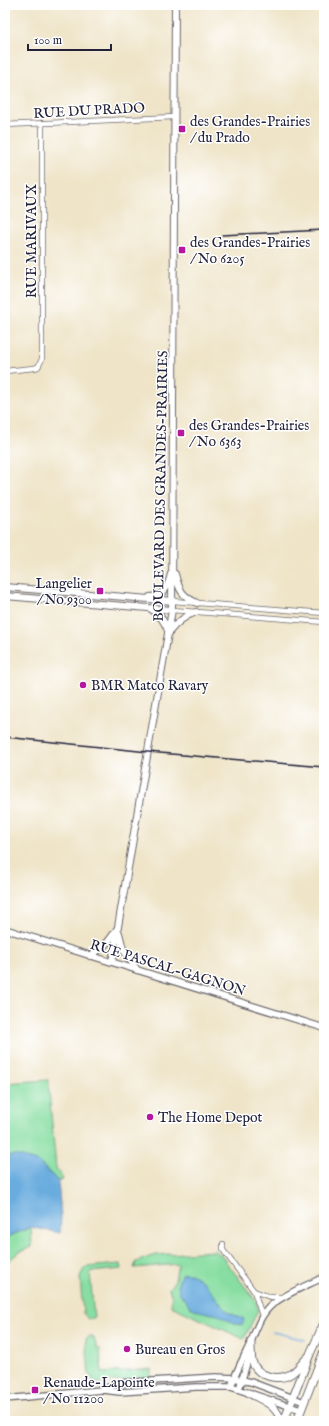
<svg xmlns="http://www.w3.org/2000/svg" width="329" height="1426" viewBox="0 0 329 1426" font-family="'IM FELL English',serif">
  <style>
    .green { fill: #88dea2; stroke: #55806e }
    .water { fill: #69acde; stroke: #46678c }
    .lines { fill: none; stroke-linecap: round; stroke-linejoin: round }
    .stream { stroke: #69acde; stroke-width: 1.5 }
    .minor-casing { stroke: #6a666c; stroke-width: 6 }
    .tertiary-casing { stroke: #6a666c; stroke-width: 8 }
    .secondary-casing { stroke: #6a666c; stroke-width: 8 }
    .primary-casing { stroke: #6a666c; stroke-width: 9 }
    .minor { stroke: #fff; stroke-width: 4.5 }
    .tertiary { stroke: #fff; stroke-width: 5.5 }
    .secondary { stroke: #fff; stroke-width: 6 }
    .primary { stroke: #fff; stroke-width: 7 }
    .rail { stroke: #22223b; stroke-width: 1.5 }
    .poi-dot { fill: #b5179e; stroke: #fff; stroke-width: 1.5 }
    .labels { text-anchor: middle; stroke-width: 3; stroke-linejoin: round; paint-order: stroke }
    .street-label { font-size: 14px; fill: #22223b; stroke: #fff }
    .poi-label { font-size: 14px; fill: #22223b; stroke: #fff; text-anchor: start }
  </style>
  <rect width="100%" height="100%" fill="#fff"/>
  <filter id="ink" filterUnits="userSpaceOnUse"><feTurbulence type="fractalNoise" baseFrequency=".025" numOctaves="2"/><feDisplacementMap in="SourceGraphic" scale="8" xChannelSelector="R" yChannelSelector="G"/><feConvolveMatrix kernelMatrix="1 2 1 2 8 2 1 2 1" color-interpolation-filters="sRGB"/></filter>
  <filter id="wash" filterUnits="userSpaceOnUse"><feTurbulence type="fractalNoise" baseFrequency=".012" numOctaves="4" result="noise"/><feDisplacementMap in="SourceGraphic" scale="16" xChannelSelector="R" yChannelSelector="G"/><feGaussianBlur stdDeviation="0.9" result="paint"/><feColorMatrix in="noise" values="0 0 0 0 0 0 0 0 0 0 0 0 0 0 0 0 0 1.4 0 .05"/><feComposite in="paint" operator="in"/></filter>
  <g filter="url(#wash)">
    <rect width="100%" height="100%" fill="#efe4c8"/>
    <g class="green">
      <path d="M48 1080 56 1168 63 1179 58 1181 37 1161 5 1157V1083Z"/>
      <path d="M31 1227 32 1247 19 1252 5 1264V1238Z"/>
      <path d="M215 1251 220 1254 256 1301 258 1310 244 1339 171 1306 172 1297 169 1289 175 1280 178 1264 134 1268 136 1262 155 1255Z"/>
      <path d="M121 1264 122 1269 90 1272 94 1319H88L83 1313 80 1277 82 1272 86 1267Z"/>
      <path d="M90 1336 94 1338 97 1348 100 1349 102 1373 151 1369V1378L96 1383 89 1375 86 1339Z"/>
    </g>
    <g class="water">
      <path d="M14 1155 37 1161 58 1181 61 1216 60 1233 31 1227 5 1238V1157Z"/>
      <path d="M185 1273C206 1276 213 1297 226 1310 231 1314 238 1317 244 1319L242 1325 234 1323 218 1315 199 1311 190 1307 179 1292 178 1284 181 1274Z"/>
    </g>
    <g class="lines">
      <path class="stream" d="M273 1332 305 1340"/>
    </g>
  </g>
  <g filter="url(#ink)">
    <g class="lines">
      <defs>
        <g id="minor">
          <path d="M5 125 174 117"/>
          <path d="M5 371 34 368 38 367 42 359V123"/>
          <path d="M173 601 324 613"/>
          <path d="M172 610 324 622"/>
          <path d="M223 1244V1250L254 1291 262 1316"/>
          <path d="M254 1291 270 1297H283"/>
        </g>
        <g id="tertiary">
          <path d="M5 929 324 1028"/>
          <path d="M231 1387C236 1371 244 1357 251 1342 257 1327 261 1313 274 1303 289 1292 308 1285 324 1277"/>
          <path d="M239 1389 247 1363 249 1351"/>
          <path d="M103 1390 120 1392 196 1387H231L301 1410"/>
          <path d="M5 1399 101 1390 120 1383 216 1377 234 1378 251 1382 304 1402"/>
        </g>
        <g id="secondary">
          <path d="M175 574C179 590 182 596 197 603"/>
          <path d="M5 587 173 601"/>
          <path d="M5 596 172 610"/>
          <path d="M150 597C164 596 168 587 171 574"/>
          <path d="M151 609C161 615 165 623 169 633"/>
          <path d="M170 631C177 622 185 616 196 612"/>
          <path d="M119 933 123 949 137 970"/>
          <path d="M90 956C104 947 108 943 117 929"/>
          <path d="M112 962 172 610 175 5"/>
        </g>
        <g id="primary">
          <path d="M251 1342C251 1348 251 1355 252 1361 257 1377 279 1382 292 1373 298 1369 302 1363 307 1358"/>
          <path d="M249 1393C263 1401 276 1404 281 1421"/>
          <path d="M284 1421 310 1354 324 1323"/>
          <path d="M297 1421 324 1351"/>
        </g>
      </defs>
      <use href="#minor" class="minor-casing"/>
      <use href="#tertiary" class="tertiary-casing"/>
      <use href="#secondary" class="secondary-casing"/>
      <use href="#primary" class="primary-casing"/>
      <use href="#minor" class="minor"/>
      <use href="#tertiary" class="tertiary"/>
      <use href="#secondary" class="secondary"/>
      <use href="#primary" class="primary"/>
      <g class="rail">
        <path d="M222 235 324 230"/>
        <path d="M5 737 148 752 324 767"/>
      </g>
    </g>
  </g>
  <g class="poi-dot">
    <rect x="178" y="125" width="8" height="8" rx="2"/>
    <rect x="178" y="246" width="8" height="8" rx="2"/>
    <rect x="177" y="429" width="8" height="8" rx="2"/>
    <rect x="96" y="587" width="8" height="8" rx="2"/>
    <circle cx="83" cy="685" r="4"/>
    <circle cx="150" cy="1117" r="4"/>
    <circle cx="127" cy="1349" r="4"/>
    <rect x="31" y="1386" width="8" height="8" rx="2"/>
  </g>
  <g class="labels">
    <g class="street-label">
      <text transform="translate(89 110) rotate(-3)" y="5">RUE DU PRADO</text>
      <text transform="translate(31 241) rotate(-90)" y="5">RUE MARIVAUX</text>
      <text transform="translate(160 486) rotate(-89)" y="5">BOULEVARD DES GRANDES-PRAIRIES</text>
      <text transform="translate(168 967) rotate(17)" y="5">RUE PASCAL-GAGNON</text>
    </g>
    <g class="poi-label">
      <text x="190" y="126">des Grandes-Prairies<tspan x="190" dy="16">/ du Prado</tspan></text>
      <text x="190" y="247">des Grandes-Prairies<tspan x="190" dy="16">/ No 6205</tspan></text>
      <text x="189" y="430">des Grandes-Prairies<tspan x="189" dy="16">/ No 6363</tspan></text>
      <text x="92" y="588" text-anchor="end">Langelier<tspan x="92" dy="16">/ No 9300</tspan></text>
      <text x="91" y="690">BMR Matco Ravary</text>
      <text x="158" y="1122">The Home Depot</text>
      <text x="135" y="1354">Bureau en Gros</text>
      <text x="43" y="1387">Renaude-Lapointe<tspan x="43" dy="16">/ No 11200</tspan></text>
    </g>
  </g>
  <rect width="329" height="1426" fill="none" stroke="#fff" stroke-width="20"/>
  <path d="M28 44v6h83v-6" fill="none" stroke="#22223b" stroke-width="2"/>
  <text x="34" y="44" font-size="12" fill="#22223b" stroke="#ffffff" stroke-width="3" paint-order="stroke">100 m</text>
</svg>
